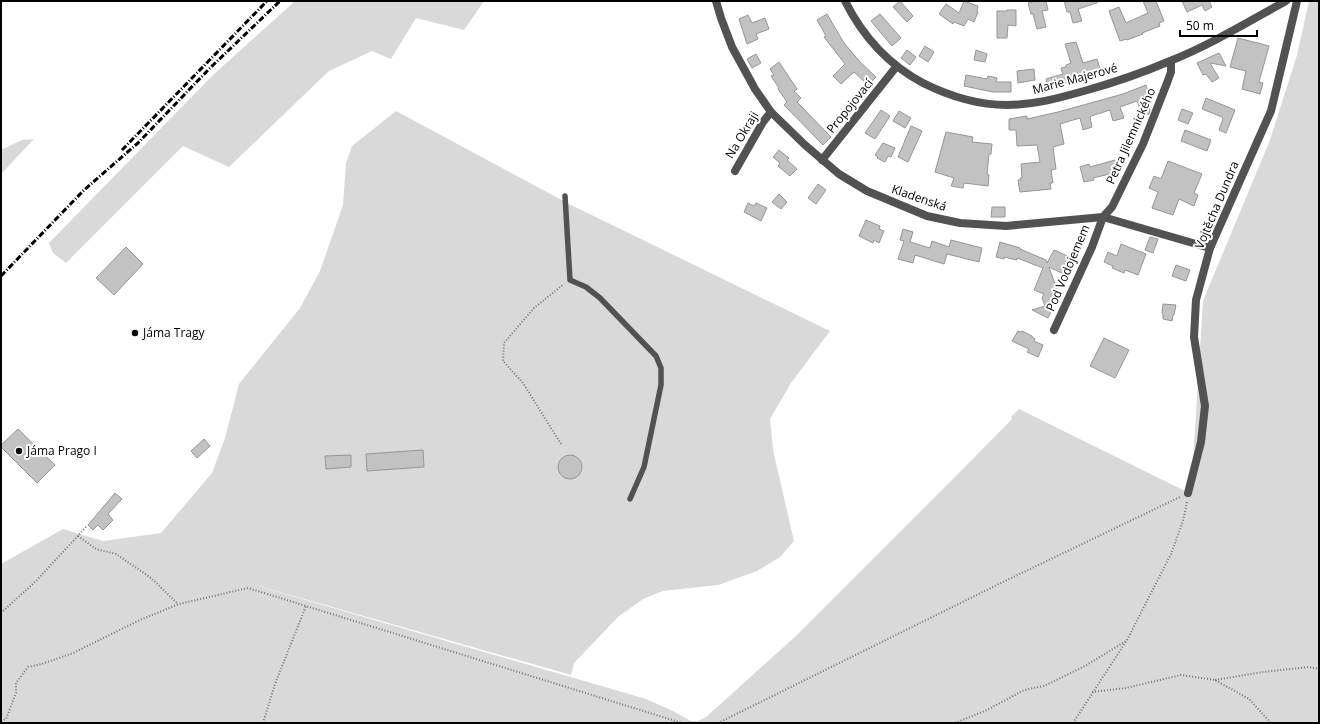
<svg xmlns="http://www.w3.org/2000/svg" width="1320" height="724" viewBox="0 0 1320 724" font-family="'Open Sans',sans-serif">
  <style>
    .green { fill: #d9d9d9 }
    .building { fill: #c2c2c2; stroke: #969696 }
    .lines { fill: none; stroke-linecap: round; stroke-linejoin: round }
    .path { stroke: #747474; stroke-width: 2; stroke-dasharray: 1 2; stroke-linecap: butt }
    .lane { stroke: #525252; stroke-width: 5.5 }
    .street { stroke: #525252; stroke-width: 8 }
    .rail { stroke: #000; stroke-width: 3; stroke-dasharray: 6 2 1 2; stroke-linecap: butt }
    .poi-dot { fill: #000; stroke: #fff; stroke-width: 1.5 }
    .labels { text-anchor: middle; stroke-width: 4; stroke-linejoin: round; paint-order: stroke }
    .street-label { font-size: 12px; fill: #000; stroke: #fff }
    .poi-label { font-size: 12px; fill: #000; stroke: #fff; text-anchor: start }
  </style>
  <rect width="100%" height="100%" fill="#fff"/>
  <g class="green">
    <path d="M295 1H484L464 30 416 18 391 59 372 51 329 71 229 167 183 146 66 263 53 253 49 243 214 74Z"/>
    <path d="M1309 1H1319V723H1V564L63 529 103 541 161 533 212 473 225 438 239 384 300 308 320 271 343 205 346 163 352 146 396 111 571 205 830 331 791 383 770 419 773 450 794 541 780 557 757 571 718 585 663 591 643 599 618 617 574 663 571 675 244 582 646 699 671 710 691 721H698L706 717 796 636 958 474 1012 419 1011 417 1019 409 1191 494 1203 301 1270 140 1297 55Z"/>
    <path d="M34 139 1 174V150L22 140Z"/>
  </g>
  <g class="building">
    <path d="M900 1 913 16 907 22 893 7Z"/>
    <path d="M964 1 978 6 977 10 978 12 974 22 968 19 964 26 954 22 953 24 939 14 946 4 959 13Z"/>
    <path d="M1035 1H1046L1048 10 1042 11 1046 27 1037 29 1033 14H1031L1028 3Z"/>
    <path d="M1064 1H1097V3L1078 9 1082 21 1073 23 1070 12H1067Z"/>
    <path d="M1143 1H1156L1164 21 1159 23 1160 26 1142 33 1143 34 1127 40 1126 39 1120 41 1109 11 1119 7 1126 23 1148 13Z"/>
    <path d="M1182 1H1209L1212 7 1205 11 1202 5 1187 12Z"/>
    <path d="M1007 10H1016V26L1008 25 1007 38H997V11H1007Z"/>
    <path d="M827 14 844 43 861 63 876 77 868 85 854 72 841 84 833 76 845 64 824 37 826 36 817 20Z"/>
    <path d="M880 14 901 38 892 46 871 21Z"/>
    <path d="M748 15 752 23 765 18 769 29 756 34 758 39 747 44 739 19Z"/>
    <path d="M1238 38 1269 46 1259 82 1263 83 1260 94 1242 89 1246 71 1230 67Z"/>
    <path d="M1076 42 1083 63 1097 59 1101 72 1048 88 1046 79 1063 74 1061 68 1066 67V65L1071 63 1065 44Z"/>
    <path d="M925 46 934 52 928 62 919 56Z"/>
    <path d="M907 50 916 57 910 65 901 58Z"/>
    <path d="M976 50 987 54 985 62 974 60Z"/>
    <path d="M1219 53 1226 66 1210 63 1219 78 1212 82 1206 74 1203 75 1197 63Z"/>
    <path d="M756 54 761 63 752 68 747 59Z"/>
    <path d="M779 62 797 89 794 91 801 98 797 102 831 137 823 145 784 105 787 102 778 89 779 88 771 76 774 75 770 69Z"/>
    <path d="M1034 69 1035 80 1018 83 1017 71Z"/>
    <path d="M966 75 987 79 988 76 997 78 996 82H1011V92H993L964 86Z"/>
    <path d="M1146 85 1150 97 1146 98 1150 110 1149 114 1143 116 1137 101 1120 107 1124 118 1113 121 1110 110 1091 116 1090 117 1092 127 1083 130 1080 118 1060 124 1064 144 1053 147 1056 169 1051 170 1053 183H1050L1051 189 1020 192 1018 180H1021L1020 178H1022L1021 164 1040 162 1037 145 1017 146 1016 130H1009V119L1027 116V119L1058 112 1123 94Z"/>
    <path d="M1206 98 1235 110 1226 133 1219 130 1223 119 1222 117 1202 109Z"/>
    <path d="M1182 109 1193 113 1188 124 1178 120Z"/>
    <path d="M881 110 890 116 875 139 865 133Z"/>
    <path d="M899 111 911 118 905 128 893 121Z"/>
    <path d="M911 126 922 131 908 162 898 157Z"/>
    <path d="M1185 130 1211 140 1207 151 1181 141Z"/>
    <path d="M946 132 973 137 972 142 992 144 991 154H989L987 174 989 175 988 186 964 183 963 188 951 186 954 178 935 172Z"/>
    <path d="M883 143 895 148 891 157 888 156 885 162 877 158 878 157 875 155Z"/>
    <path d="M779 150 789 158 787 160 797 169 790 176 778 166 780 163 773 157Z"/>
    <path d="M1115 160 1118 172 1093 178 1094 180 1084 182 1080 167 1089 164 1090 167Z"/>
    <path d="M1168 161 1202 174 1194 193 1198 195 1194 206 1179 199 1173 215 1152 208 1158 192 1149 188 1154 176 1161 179Z"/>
    <path d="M818 184 826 190 816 204 808 198Z"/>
    <path d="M779 194 787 202 781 209 772 202Z"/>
    <path d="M748 203 754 206 756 203 767 208 761 221 744 212Z"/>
    <path d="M992 207H1005V217H991Z"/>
    <path d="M866 220 880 226 879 229 884 231 879 243 874 240 873 243 859 236Z"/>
    <path d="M903 229 913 232 910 242 930 248 932 241 949 247 951 240 982 248 979 262 947 254 944 264 915 255 913 263 898 259 904 241 900 240Z"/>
    <path d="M1150 237 1158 239 1153 253 1145 250Z"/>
    <path d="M1000 242 1020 248V249L1046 260 1047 263 1054 250 1072 258 1064 274 1049 267 1057 290 1054 295 1055 299 1053 303H1055L1048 318 1032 310 1045 306 1042 298 1044 294 1034 290 1043 268 1017 258V260L1004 257V259L996 257Z"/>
    <path d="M1121 244 1146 254 1138 275 1125 270 1124 273 1112 268 1113 266 1104 262 1108 252 1117 256Z"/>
    <path d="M126 247 143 264 114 295 96 278Z"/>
    <path d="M1176 265 1190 270 1186 281 1172 276Z"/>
    <path d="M1163 304 1176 305 1174 315H1173L1172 321 1163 319V314L1162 313Z"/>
    <path d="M1018 331 1021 332 1022 331 1032 336V337L1035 339 1034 341 1043 345 1038 357 1027 352 1029 349 1012 341Z"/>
    <path d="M1104 338 1129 350 1115 378 1090 366Z"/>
    <path d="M18 429 55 465 37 483 1 447V445Z"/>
    <path d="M204 439 210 446 197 458 191 451Z"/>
    <path d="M423 450 424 467 367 471 366 454Z"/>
    <circle cx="570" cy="467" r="12"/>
    <path d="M351 455V467L326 469 325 456Z"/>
    <path d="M115 493 122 499 108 514 113 520 103 530 98 525 93 530 88 525Z"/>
  </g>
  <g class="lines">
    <g class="path">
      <path d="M561 444 523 383 503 361 504 343 534 308 564 284"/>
      <path d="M78 536 96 549 116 554 151 578 178 604"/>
      <path d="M1 613 36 581 87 526"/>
      <path d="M1215 680 1263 672 1309 667 1319 669"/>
      <path d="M1092 692 1126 688 1181 675 1215 680 1249 699 1271 723"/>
      <path d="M1 721 6 719 16 693V683L28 667 42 664 73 653 140 620 179 604 248 588 682 723"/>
      <path d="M263 723 275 684 306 606"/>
      <path d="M718 723 1003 582 1180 497"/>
      <path d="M955 723 987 710 1024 690 1044 686 1085 666 1126 641"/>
      <path d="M1073 723 1127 640 1171 554 1183 521 1187 502"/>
    </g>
    <path class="lane" d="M565 196 570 280 586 287 600 298 656 356 661 368V385L644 467 630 499"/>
    <g class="street">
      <path d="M716 1 721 18 732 47 755 89 771 112 805 145 839 174 867 191 927 216 960 223 1006 226 1103 217 1210 248"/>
      <path d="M845 1C863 37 887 64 923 83 949 96 978 105 1007 105 1034 105 1059 98 1084 91 1113 83 1142 73 1170 61 1210 45 1248 22 1286 1"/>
      <path d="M822 160 896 67"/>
      <path d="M735 171 763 122 771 112"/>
      <path d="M1054 330 1092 247 1103 217 1112 207 1143 144 1167 83 1171 72V61"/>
      <path d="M1188 493 1201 442 1205 406 1194 337 1196 300 1210 248 1271 111 1297 1"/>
    </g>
    <g class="rail">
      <path d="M122 150 267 1"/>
      <path d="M1 276 84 190 138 143 209 69 280 1"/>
    </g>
  </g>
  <g class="poi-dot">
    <circle cx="135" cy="333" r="4"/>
    <circle cx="19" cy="451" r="4"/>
  </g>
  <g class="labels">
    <g class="street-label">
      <text transform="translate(1075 79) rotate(-15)" y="4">Marie Majerové</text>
      <text transform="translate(850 106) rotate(-51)" y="4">Propojovací</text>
      <text transform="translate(742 135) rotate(-59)" y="4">Na Okraji</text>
      <text transform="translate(1131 136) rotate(-66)" y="4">Petra Jilemnického</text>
      <text transform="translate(919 198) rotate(19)" y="4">Kladenská</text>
      <text transform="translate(1217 205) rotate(-67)" y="4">Vojtěcha Dundra</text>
      <text transform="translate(1068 268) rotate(-67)" y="4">Pod Vodojemem</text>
    </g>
    <g class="poi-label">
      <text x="143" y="337">Jáma Tragy</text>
      <text x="27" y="455">Jáma Prago I</text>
    </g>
  </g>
  <rect width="1320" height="724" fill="none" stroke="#000000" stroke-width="4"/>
  <path d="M1180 30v6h77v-6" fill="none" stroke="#000000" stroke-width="2"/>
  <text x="1186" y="30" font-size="12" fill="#000000" stroke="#ffffff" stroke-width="3" paint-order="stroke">50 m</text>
</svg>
